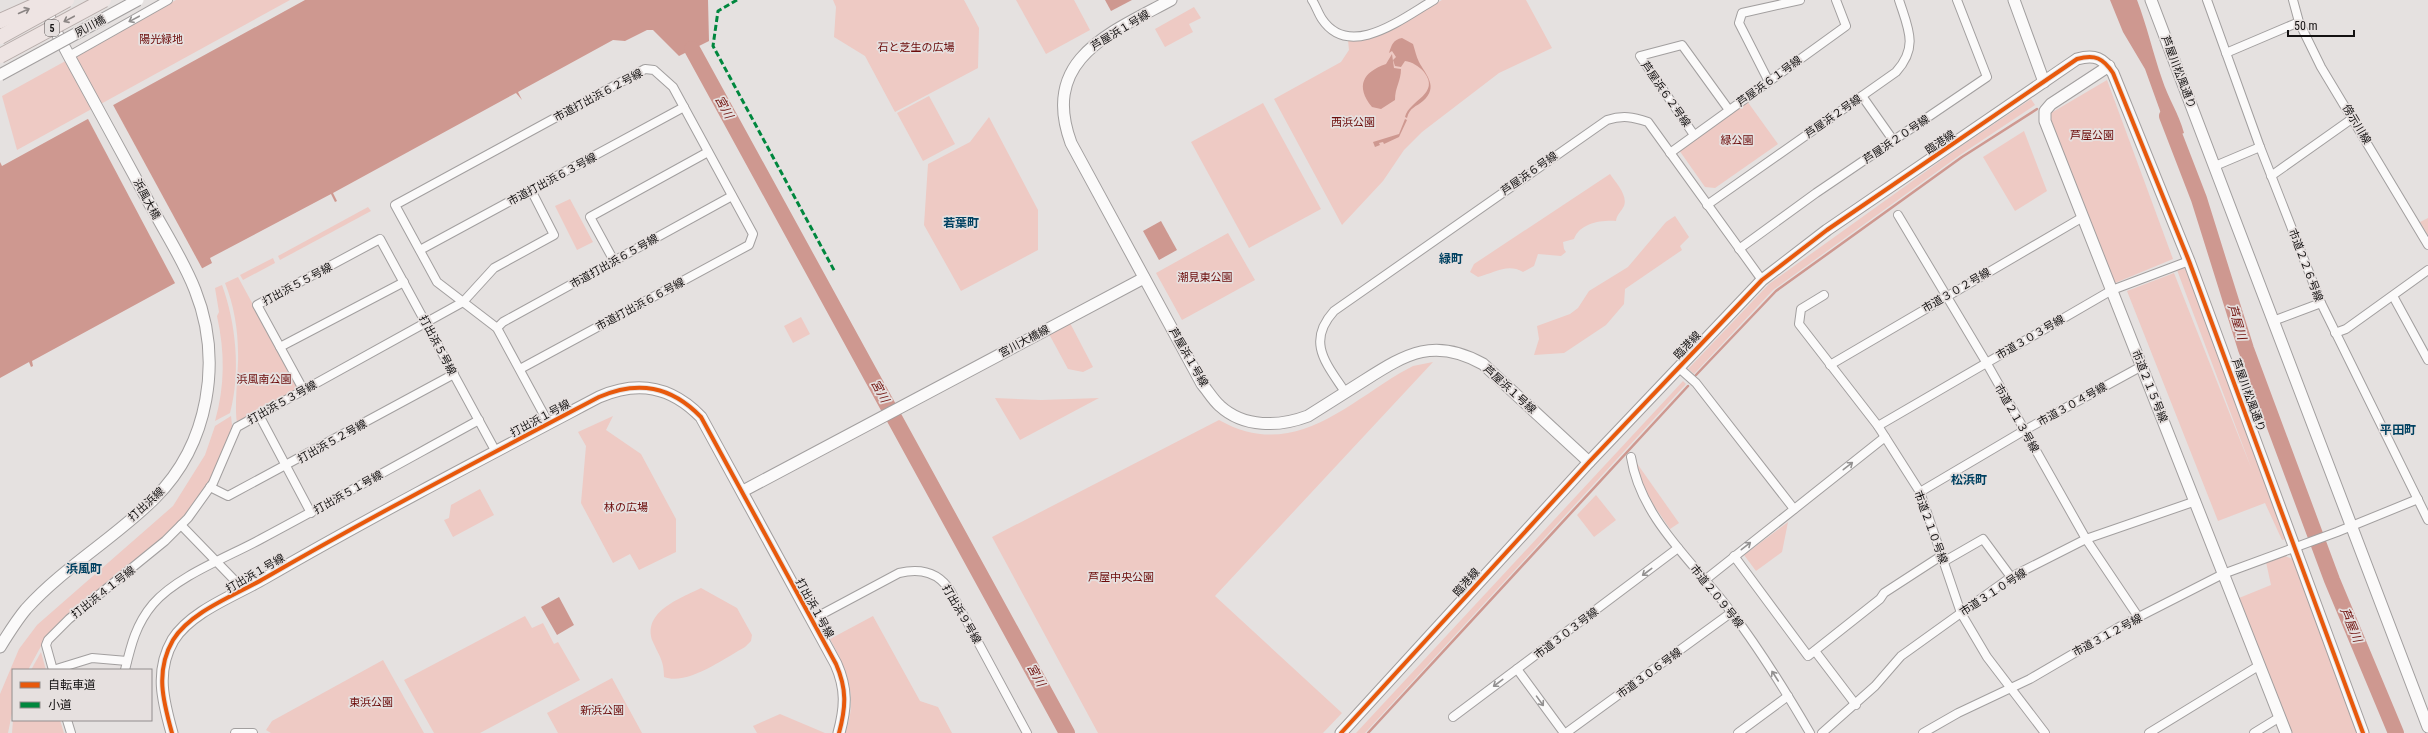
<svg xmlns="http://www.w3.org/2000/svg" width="2428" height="733" viewBox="0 0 2428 733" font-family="'Roboto Condensed','Noto Sans JP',sans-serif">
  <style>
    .green { fill: #eecac4 }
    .water { fill: #ce9890 }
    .pier { fill: #e5e1e0 }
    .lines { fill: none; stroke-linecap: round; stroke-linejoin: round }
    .stream { stroke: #ce9890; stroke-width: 2.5 }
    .river { stroke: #ce9890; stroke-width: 16 }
    .street-casing { stroke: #a29f9f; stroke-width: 10 }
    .secondary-casing { stroke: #a29f9f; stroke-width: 13 }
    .street { stroke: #fbfafa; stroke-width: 8 }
    .secondary { stroke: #fbfafa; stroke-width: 11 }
    .secondary-bridge-casing { stroke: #a29f9f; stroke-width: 13; stroke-linecap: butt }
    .highway-bridge-casing { stroke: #b7acaa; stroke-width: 16; stroke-linecap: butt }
    .secondary-bridge { stroke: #fbfafa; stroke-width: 11 }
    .highway-bridge { stroke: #eee4e3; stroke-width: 14 }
    .quiet { stroke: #00873e; stroke-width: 3; stroke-dasharray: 6 3; stroke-linecap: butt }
    .cycleway-casing { stroke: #e6e0df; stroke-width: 6 }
    .cycleway { stroke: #e8590c; stroke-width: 4 }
    .oneway { stroke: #8b8584 }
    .oneway2 { stroke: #939191 }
    .labels { text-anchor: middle; stroke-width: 3.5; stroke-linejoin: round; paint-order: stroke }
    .shield { fill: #e6e0df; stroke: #524f4f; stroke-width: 1 }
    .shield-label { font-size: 10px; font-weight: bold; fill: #131111 }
    .street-label { font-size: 11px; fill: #131111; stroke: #e6e0df }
    .park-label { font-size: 11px; fill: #6b0b0a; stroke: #e6e0df }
    .water-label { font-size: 12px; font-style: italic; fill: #71130f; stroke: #e6e0df }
    .neighbourhood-label { font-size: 12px; font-weight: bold; fill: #004161; stroke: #e6e0df }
  </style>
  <rect width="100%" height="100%" fill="#e5e1e0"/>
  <g class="green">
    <path d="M176 0H290L17 150 2 96Z"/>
    <path d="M833 0H964L979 28 978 68 895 112 865 56 834 37 836 7Z"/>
    <path d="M1016 0H1074L1090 30 1046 54Z"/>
    <path d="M1442 0H1526L1552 48 1499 73 1422 132 1404 150 1383 181 1342 225 1274 99 1341 62 1349 50 1348 40C1380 43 1415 15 1442 0Z"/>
    <path d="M1194 7 1201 18 1189 24 1193 32 1165 47 1155 29Z"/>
    <path d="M2107 80 2173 259 2115 283 2049 119 2051 113Z"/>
    <path d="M929 96 955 144 923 161 897 113Z"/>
    <path d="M2031 99 2035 105 1960 155 1773 290 1694 374 1688 369 1769 284 1957 149Z"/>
    <path d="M1747 101 1778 144 1715 188 1705 187 1679 150Z"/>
    <path d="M1263 103 1321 209 1249 248 1191 142Z"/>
    <path d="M989 117 1038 210V250L961 291 924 225 928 164 970 142Z"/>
    <path d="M2024 131 2047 191 2015 211 1983 157Z"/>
    <path d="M1610 174C1616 183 1628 195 1624 206 1621 212 1617 214 1616 221 1601 220 1580 223 1574 239L1563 242 1564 249 1566 252 1561 256 1538 254 1534 266 1523 272C1507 263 1495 273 1478 277L1470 272 1474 264Z"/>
    <path d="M570 199 593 242 577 250 555 206Z"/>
    <path d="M368 207 371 211 280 260 278 256Z"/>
    <path d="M1675 216 1689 237 1680 246 1682 250 1625 289 1624 304 1606 325 1564 353 1534 355 1539 339 1537 326 1570 314 1578 308 1589 291 1628 267 1666 222Z"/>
    <path d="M2428 218V235L2420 222Z"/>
    <path d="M1228 233 1255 280 1182 320 1156 273Z"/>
    <path d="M273 258 275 263 243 280 240 275Z"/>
    <path d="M2187 266 2288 539 2282 540 2265 503 2218 521 2127 291 2174 273 2252 470 2177 270Z"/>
    <path d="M238 277 299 389 238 424C233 417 239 366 238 353 238 330 234 305 225 283Z"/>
    <path d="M222 285C236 323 241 373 230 413L215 421C225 386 225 352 217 316L219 312 215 288Z"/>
    <path d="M801 317 810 334 793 343 784 326Z"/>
    <path d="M1070 323 1093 367 1083 372 1068 369 1049 334Z"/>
    <path d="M1433 362 1215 596 1342 713 1323 733H1098L992 537 1219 420C1290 460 1341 409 1400 373L1413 366Z"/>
    <path d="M1683 381 1686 384 1365 733H1356Z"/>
    <path d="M995 398 1041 400 1099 398 1020 440Z"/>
    <path d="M231 416 232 425 234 426 210 481 193 507 163 540 46 637 28 670H13V708L8 733H0V694L19 649 37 625 173 506 205 455 215 426Z"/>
    <path d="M613 416 606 430 641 454 676 519V552L639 570 630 554 613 563 581 503 586 446 578 432Z"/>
    <path d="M1636 462 1679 523 1670 529 1644 491Z"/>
    <path d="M480 489 494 515 453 537 444 520 449 518 451 505Z"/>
    <path d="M1596 495 1616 520 1594 537 1577 515Z"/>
    <path d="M1788 522 1782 552 1756 571 1744 555Z"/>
    <path d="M2285 556 2293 559 2357 733H2290L2239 598 2271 585 2266 562Z"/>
    <path d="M701 588 737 608 752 635 751 641 745 647C725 658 687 686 664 677 664 660 659 656 653 642 641 612 681 598 701 588Z"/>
    <path d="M525 616 532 628 543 623 554 644 558 642 580 680 480 733H434L404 680Z"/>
    <path d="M873 616 920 701 938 707 952 733H845C859 698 847 670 830 639Z"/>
    <path d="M41 652 46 670H31Z"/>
    <path d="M383 660 424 733H271L266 730 272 721Z"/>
    <path d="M612 678 642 733H558L547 713Z"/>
    <path d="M780 714 825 733H757L753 726Z"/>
    <path d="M13 720H60L64 733H12Z"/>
  </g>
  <g class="water">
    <path d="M305 0H708L709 41 679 56 653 30H647L625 41 613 40 518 92 522 100 516 93 333 193 337 201 335 202 331 194 210 258 212 263 32 361 33 366 31 367 29 362 0 378V162L2 166Z"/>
    <path d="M1105 0H1132L1111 11Z"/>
    <path d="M2110 0H2137C2147 26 2153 53 2162 79 2168 98 2179 114 2184 133L2174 137 2167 130 2145 69 2123 32Z"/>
    <path d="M1402 38 1413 44C1415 50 1416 56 1419 62 1426 75 1439 87 1423 101 1416 107 1410 107 1407 118L1405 117C1409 100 1441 94 1424 72 1419 66 1412 62 1405 61L1401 67 1395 66 1393 60 1396 57 1392 51 1389 53C1392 44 1393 40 1402 38Z"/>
    <path d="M1392 54 1394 68 1401 69C1401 81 1395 87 1395 100L1381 109 1372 107C1355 86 1363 72 1386 64Z"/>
    <path d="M1405 119 1407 120 1399 137 1384 144 1383 142 1379 143 1380 145 1375 147 1373 142 1399 134Z"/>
    <path d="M1161 221 1177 250 1159 260 1143 231Z"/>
    <path d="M559 597 574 625 557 635 541 607Z"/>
  </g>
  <path class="pier" d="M112 103 203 270 176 285 87 117Z"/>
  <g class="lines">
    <g class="stream">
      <path d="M1696 375 1776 291 1962 157 2037 109"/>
      <path d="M1368 733 1688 386"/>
    </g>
    <g class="river">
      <path d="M692 49 1067 733"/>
      <path d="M2167 116 2199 199 2246 349 2332 580 2396 733"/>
    </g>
    <defs>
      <g id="street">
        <path d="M1312 0C1316 6 1318 13 1322 19 1350 61 1404 17 1434 0"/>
        <path d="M2207 0 2260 147 2321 303 2428 520"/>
        <path d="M2293 0 2299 22 2321 67 2428 245"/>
        <path d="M2226 53 2299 22"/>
        <path d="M69 56 168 0"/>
        <path d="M1768 80 1739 23 1742 13 1800 0"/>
        <path d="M1862 96 1893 140"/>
        <path d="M1694 135 1640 56 1682 45 1729 110"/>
        <path d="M1670 153 1846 26 1836 0"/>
        <path d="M2215 166 2260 147"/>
        <path d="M2271 176 2353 118"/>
        <path d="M1707 205 1896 72C1919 47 1908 28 1899 0"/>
        <path d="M1898 215 1986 362 2086 539 2139 618"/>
        <path d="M1739 249 1816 193 1987 77 1957 0"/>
        <path d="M420 250 684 107"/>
        <path d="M614 261 590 217 708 152"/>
        <path d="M1824 295 1801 309 1799 324 1878 426 1920 492 1961 613 1987 657 2045 733"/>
        <path d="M2393 296 2428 360"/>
        <path d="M2273 321 2321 303"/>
        <path d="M497 328 503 322 732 196"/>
        <path d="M2335 333 2346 329 2428 270"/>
        <path d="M280 347 404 282"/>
        <path d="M1830 365 2083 217"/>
        <path d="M1678 367 1696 383 1794 509"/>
        <path d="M520 369 749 245 753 234 673 87 654 70 645 69 395 205 437 282 497 328 549 424"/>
        <path d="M304 391 257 305 380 239 496 452"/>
        <path d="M1345 392C1326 363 1306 342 1334 311L1607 120C1623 115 1633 117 1648 122L1762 280"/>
        <path d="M259 415 311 513"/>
        <path d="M1878 426 2112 290 2189 261"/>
        <path d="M1631 457C1641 520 1696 564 1732 613 1761 651 1786 692 1810 733"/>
        <path d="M210 487 228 496 454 374"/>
        <path d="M1920 492 2025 430 2142 366"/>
        <path d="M181 525 244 590"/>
        <path d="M1734 556 1808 656 1880 599 1884 593 1941 556"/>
        <path d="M1943 562 1983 539 2011 577"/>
        <path d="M1705 580 1885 437"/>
        <path d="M811 620 899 573C921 568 939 572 951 592L1027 733"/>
        <path d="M1815 651 1856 705"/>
        <path d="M1517 669 1564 733"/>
        <path d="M53 670 46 645 48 640 69 619 165 541 188 518 213 483 237 427 463 302 494 268 554 235 531 190"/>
        <path d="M53 670 92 658 127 661"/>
        <path d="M125 670C131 645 136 624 153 604 177 576 228 557 261 539 334 500 406 460 479 420"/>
        <path d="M1453 717 1678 548"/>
        <path d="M67 720 71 733"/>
        <path d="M235 733H253"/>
        <path d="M1566 733 1732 612"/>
        <path d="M1738 733 1788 696"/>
        <path d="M1822 733 1875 686 1901 656 2011 577 2086 539 2196 501"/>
        <path d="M1923 733 1958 713 2030 679 2119 627 2223 574 2337 532 2418 499"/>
        <path d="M2149 733 2260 665"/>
        <path d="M2254 733 2280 717"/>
      </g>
      <g id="secondary">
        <path d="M1171 0C1110 33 1040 59 1071 143L1202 384C1208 391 1213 400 1220 406 1244 428 1279 427 1308 416 1327 404 1346 392 1365 380 1407 353 1435 337 1483 364L1589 462"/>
        <path d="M2014 0 2044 82"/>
        <path d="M2151 0 2428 727"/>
        <path d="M2109 66 2051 104 2045 111V121L2286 733"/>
        <path d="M743 491 1144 278"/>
        <path d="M0 647C8 634 16 621 26 609 64 567 115 538 155 498 209 444 223 360 195 290 183 259 163 229 147 199 121 151 95 104 69 56L52 24 45 4"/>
        <path d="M172 733C163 701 155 671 173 640 191 611 236 595 265 578 374 515 487 456 599 397 638 380 671 386 701 417L836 664C847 689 846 707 839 733"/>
        <path d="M1341 733 1589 462 1762 280 1827 230 2077 59C2095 54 2103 58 2113 73L2189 261 2363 733"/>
      </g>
    </defs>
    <use href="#street" class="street-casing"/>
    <use href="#secondary" class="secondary-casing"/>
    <use href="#street" class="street"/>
    <use href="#secondary" class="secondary"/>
    <defs>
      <path id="secondary-bridge" d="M0 75 138 0"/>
      <g id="highway-bridge">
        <path d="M0 21 47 0"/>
        <path d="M0 37 67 0"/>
        <path d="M0 56 104 0"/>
      </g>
    </defs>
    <use href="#secondary-bridge" class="secondary-bridge-casing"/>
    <use href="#highway-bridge" class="highway-bridge-casing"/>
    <use href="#secondary-bridge" class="secondary-bridge"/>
    <use href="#highway-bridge" class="highway-bridge"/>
    <path class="quiet" d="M737 0 718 11 713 46 835 272"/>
    <defs>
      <g id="cycleway">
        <path d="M172 733C163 701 155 671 173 640 191 611 236 595 265 578 374 515 487 456 599 397 638 380 671 386 701 417L836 664C847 689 846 707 839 733"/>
        <path d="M1341 733 1589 462 1762 280 1827 230 2077 59C2095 54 2103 58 2113 73L2189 261 2363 733"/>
      </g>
    </defs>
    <use href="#cycleway" class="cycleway-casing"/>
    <use href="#cycleway" class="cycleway"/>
  </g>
  <defs><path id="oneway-shaft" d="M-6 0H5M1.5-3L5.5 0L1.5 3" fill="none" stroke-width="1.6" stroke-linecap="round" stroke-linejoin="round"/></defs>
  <g class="oneway">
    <use href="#oneway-shaft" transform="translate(24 11) rotate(-24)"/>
    <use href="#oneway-shaft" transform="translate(69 19) rotate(152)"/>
  </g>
  <g class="oneway2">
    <use href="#oneway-shaft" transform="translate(134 19) rotate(152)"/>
    <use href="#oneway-shaft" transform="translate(1848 466) rotate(-38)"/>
    <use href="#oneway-shaft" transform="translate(1746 546) rotate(-38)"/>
    <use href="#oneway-shaft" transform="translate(1647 572) rotate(143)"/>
    <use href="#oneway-shaft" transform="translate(1775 676) rotate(-123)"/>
    <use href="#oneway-shaft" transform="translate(1498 683) rotate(143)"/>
    <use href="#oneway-shaft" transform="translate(1540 701) rotate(54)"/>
  </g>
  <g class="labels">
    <rect class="shield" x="45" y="20" width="14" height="16" rx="3"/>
    <g class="shield-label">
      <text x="52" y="32">5</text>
    </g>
    <g class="street-label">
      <text transform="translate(90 26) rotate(-28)" y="4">夙川橋</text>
      <text transform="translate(1120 30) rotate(-31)" y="4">芦屋浜１号線</text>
      <text transform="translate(2179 72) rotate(69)" y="4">芦屋川松風通り</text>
      <text transform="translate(1769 81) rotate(-36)" y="4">芦屋浜６１号線</text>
      <text transform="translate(1666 94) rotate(55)" y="4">芦屋浜６２号線</text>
      <text transform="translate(598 95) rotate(-28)" y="4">市道打出浜６２号線</text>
      <text transform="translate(1833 116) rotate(-35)" y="4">芦屋浜２号線</text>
      <text transform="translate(2357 124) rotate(59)" y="4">傍示川線</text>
      <text transform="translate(1896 139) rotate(-34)" y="4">芦屋浜２０号線</text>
      <text transform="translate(1940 142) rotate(-34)" y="4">臨港線</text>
      <text transform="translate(1529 173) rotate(-35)" y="4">芦屋浜６号線</text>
      <text transform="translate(552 179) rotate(-28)" y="4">市道打出浜６３号線</text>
      <text transform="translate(147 199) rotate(62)" y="4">浜風大橋</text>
      <text transform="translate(614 261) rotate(-29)" y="4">市道打出浜６５号線</text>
      <text transform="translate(2306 265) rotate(69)" y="4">市道２２６号線</text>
      <text transform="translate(297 284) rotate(-28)" y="4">打出浜５５号線</text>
      <text transform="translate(1956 290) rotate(-30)" y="4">市道３０２号線</text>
      <text transform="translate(640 304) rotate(-28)" y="4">市道打出浜６６号線</text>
      <text transform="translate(2030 337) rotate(-30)" y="4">市道３０３号線</text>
      <text transform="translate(1024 341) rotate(-28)" y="4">宮川大橋線</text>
      <text transform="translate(438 345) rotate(62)" y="4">打出浜５号線</text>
      <text transform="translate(1687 345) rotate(-46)" y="4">臨港線</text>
      <text transform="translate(1189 357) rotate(60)" y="4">芦屋浜１号線</text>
      <text transform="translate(2150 386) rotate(68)" y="4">市道２１５号線</text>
      <text transform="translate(1510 389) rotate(42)" y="4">芦屋浜１号線</text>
      <text transform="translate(2249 395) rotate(70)" y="4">芦屋川松風通り</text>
      <text transform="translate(282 402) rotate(-29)" y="4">打出浜５３号線</text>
      <text transform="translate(2072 404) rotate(-29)" y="4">市道３０４号線</text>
      <text transform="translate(540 418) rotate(-28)" y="4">打出浜１号線</text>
      <text transform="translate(2017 418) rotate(60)" y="4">市道２１３号線</text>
      <text transform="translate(332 441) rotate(-29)" y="4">打出浜５２号線</text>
      <text transform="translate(348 492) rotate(-29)" y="4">打出浜５１号線</text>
      <text transform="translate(146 504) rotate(-42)" y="4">打出浜線</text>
      <text transform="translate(1931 527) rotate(70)" y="4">市道２１０号線</text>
      <text transform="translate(255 573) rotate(-30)" y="4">打出浜１号線</text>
      <text transform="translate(1466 582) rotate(-48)" y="4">臨港線</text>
      <text transform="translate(103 592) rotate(-38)" y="4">打出浜４１号線</text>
      <text transform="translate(1993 592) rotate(-33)" y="4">市道３１０号線</text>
      <text transform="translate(1717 596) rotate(51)" y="4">市道２０９号線</text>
      <text transform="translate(815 608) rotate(61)" y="4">打出浜１号線</text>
      <text transform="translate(962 614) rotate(60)" y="4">打出浜９号線</text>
      <text transform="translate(1566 633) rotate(-37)" y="4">市道３０３号線</text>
      <text transform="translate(2107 635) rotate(-28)" y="4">市道３１２号線</text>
      <text transform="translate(1649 673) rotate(-36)" y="4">市道３０６号線</text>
    </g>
    <g class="park-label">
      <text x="161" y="43">陽光緑地</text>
      <text x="916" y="51">石と芝生の広場</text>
      <text x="1353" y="126">西浜公園</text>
      <text x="2092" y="139">芦屋公園</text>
      <text x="1737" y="144">緑公園</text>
      <text x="1205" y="281">潮見東公園</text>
      <text x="264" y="383">浜風南公園</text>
      <text x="626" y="511">林の広場</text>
      <text x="1121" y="581">芦屋中央公園</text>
      <text x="371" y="706">東浜公園</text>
      <text x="602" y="714">新浜公園</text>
    </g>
    <g class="water-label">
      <text transform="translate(724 107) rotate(61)" y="4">宮川</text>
      <text transform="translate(2237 322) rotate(73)" y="4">芦屋川</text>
      <text transform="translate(880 391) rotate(61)" y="4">宮川</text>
      <text transform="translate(2351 625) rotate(67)" y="4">芦屋川</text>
      <text transform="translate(1036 675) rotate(61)" y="4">宮川</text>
    </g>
    <g class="neighbourhood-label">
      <text x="961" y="227">若葉町</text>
      <text x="1451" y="263">緑町</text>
      <text x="2398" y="434">平田町</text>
      <text x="1969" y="484">松浜町</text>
      <text x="84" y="573">浜風町</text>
    </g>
  </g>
  <rect x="12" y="669" width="140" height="52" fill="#e6e0df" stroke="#928d8d"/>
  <rect x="20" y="682" width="20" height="6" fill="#e8590c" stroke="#928d8d"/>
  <text x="48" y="689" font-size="12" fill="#131111">自転車道</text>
  <rect x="20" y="702" width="20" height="6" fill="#00873e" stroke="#928d8d"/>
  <text x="48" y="709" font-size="12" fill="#131111">小道</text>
  <path d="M2288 30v6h66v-6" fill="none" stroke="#131111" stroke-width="2"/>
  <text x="2294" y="30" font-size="12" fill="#131111" stroke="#e6e0df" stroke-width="3" paint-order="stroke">50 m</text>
</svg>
